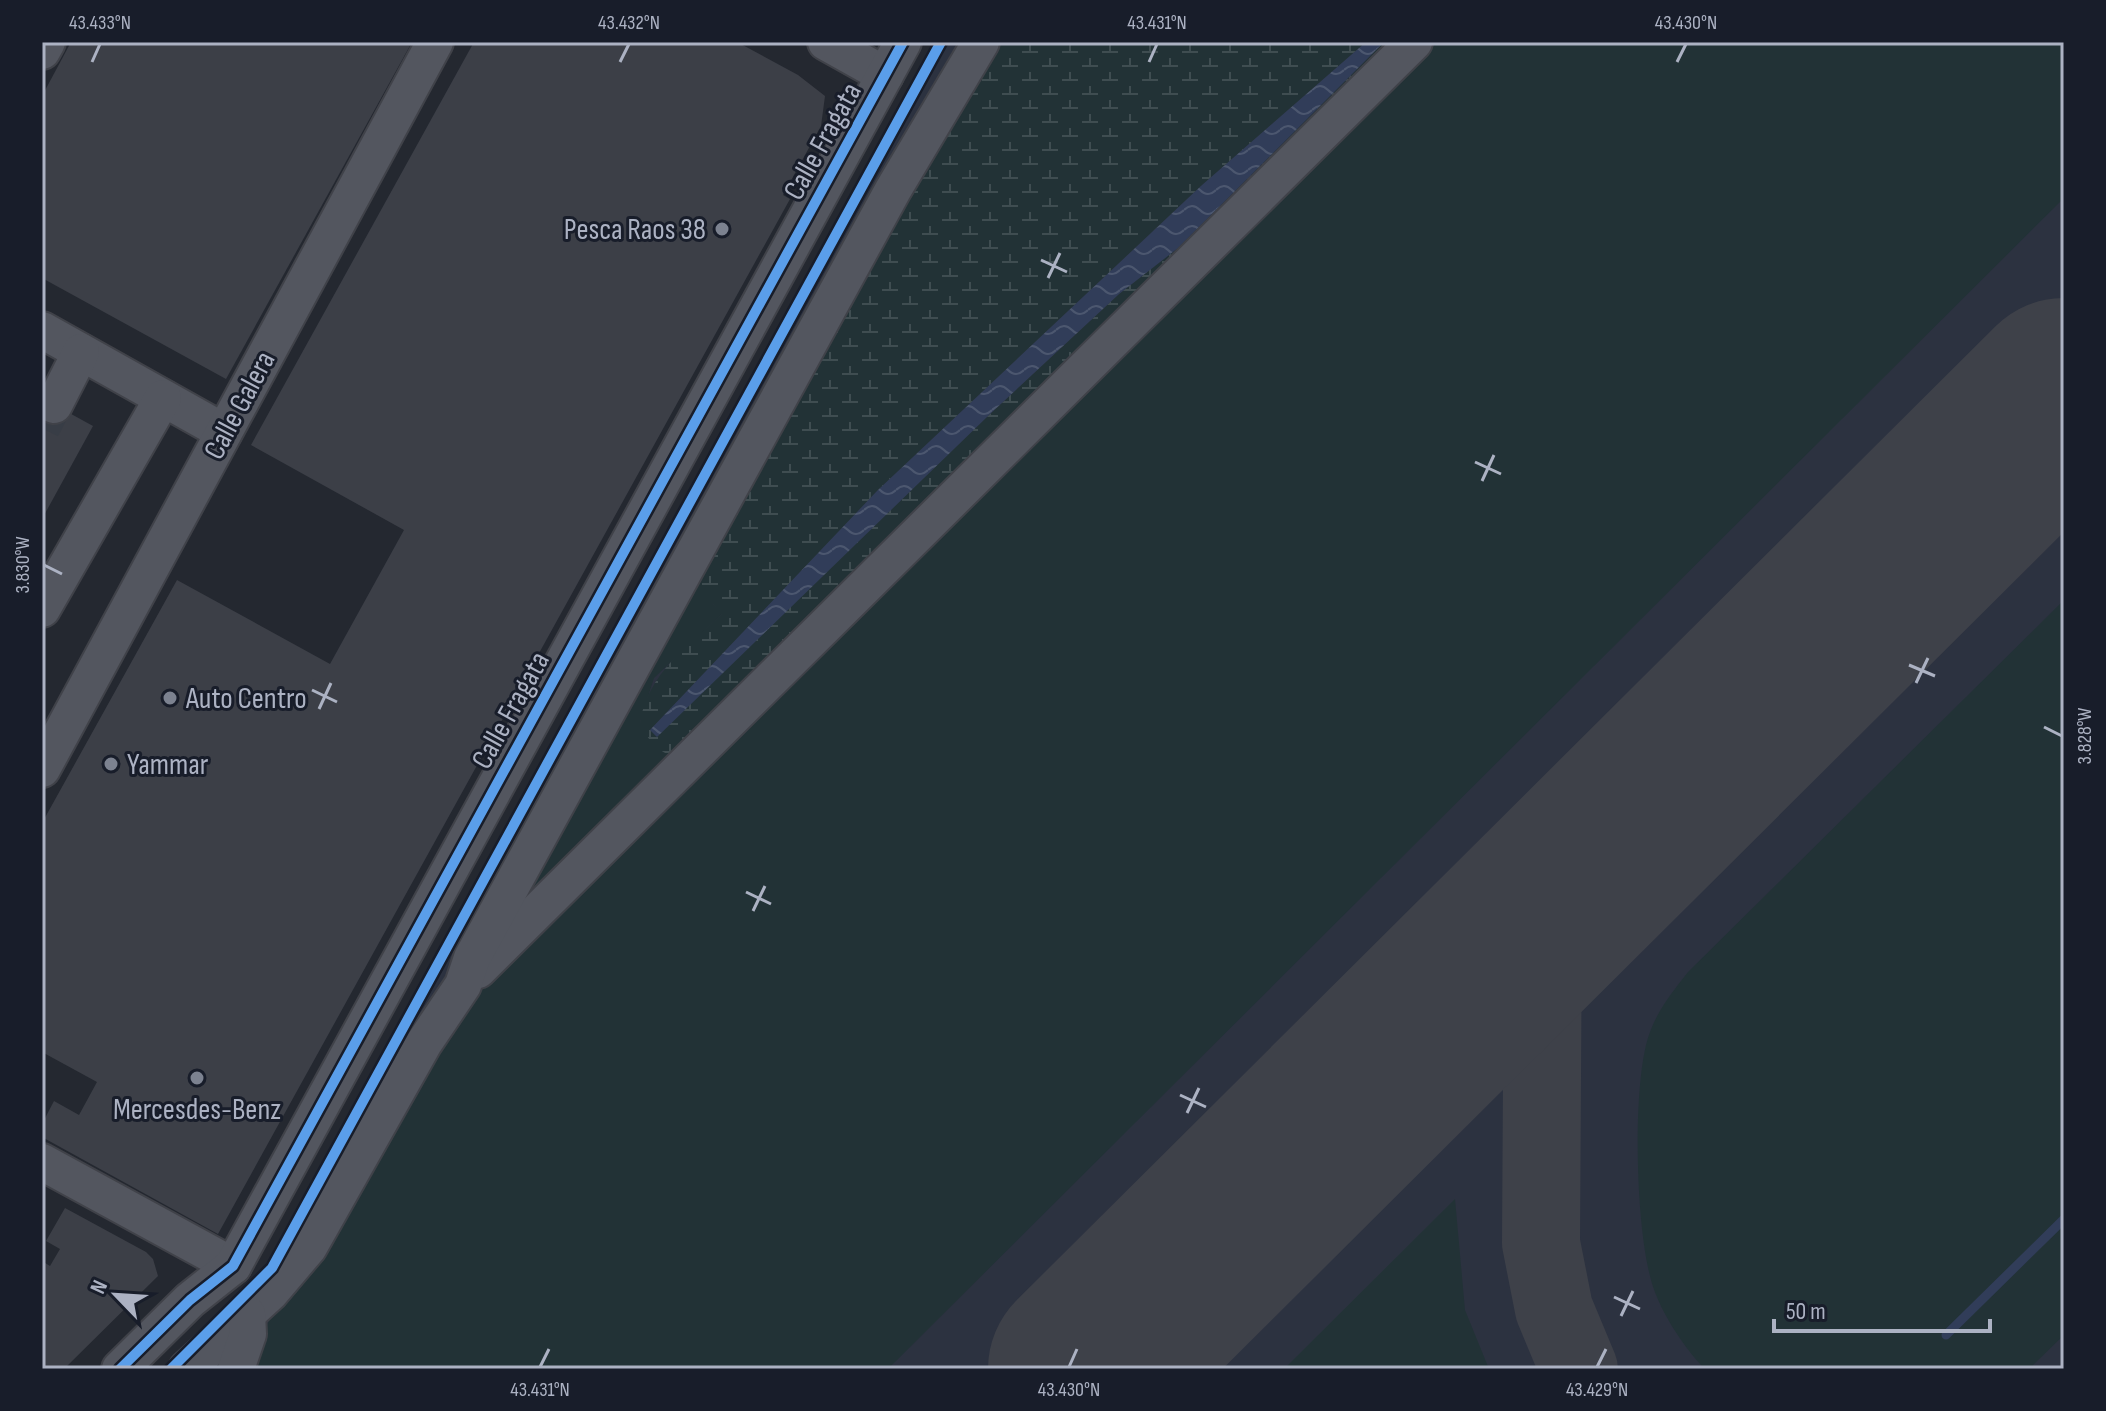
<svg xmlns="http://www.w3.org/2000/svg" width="2106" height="1411" viewBox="0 0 2106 1411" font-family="'Sofia Sans Condensed',sans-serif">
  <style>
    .airport { fill: #2c3240 }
    .green { fill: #223236 }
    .wetland { fill: url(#wetland-marsh) }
    .water { fill: url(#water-waves) }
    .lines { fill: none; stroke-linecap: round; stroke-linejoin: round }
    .stream { stroke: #313d59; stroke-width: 9 }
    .taxiway { stroke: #3e4149; stroke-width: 78 }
    .runway { stroke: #3e4149; stroke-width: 194 }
    .building { fill: #3c3f47 }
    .minor-tunnel { stroke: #383d46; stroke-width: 36; stroke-dasharray: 36 18; stroke-linecap: butt }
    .minor-casing { stroke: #404249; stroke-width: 40 }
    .minor { stroke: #53565f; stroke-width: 36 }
    .cycleway-casing { stroke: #181d2a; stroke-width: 15 }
    .cycleway { stroke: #5a9eea; stroke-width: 10 }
    .ticks { fill: none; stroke: #acb2c3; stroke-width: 3 }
    .poi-dot { fill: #7c8290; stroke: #181d2a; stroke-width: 3 }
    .labels { text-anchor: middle; stroke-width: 6; stroke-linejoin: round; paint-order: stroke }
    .street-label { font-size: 30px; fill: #acb2c3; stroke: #181d2a }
    .poi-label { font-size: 30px; fill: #acb2c3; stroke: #181d2a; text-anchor: start }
    .neatline { fill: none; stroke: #acb2c3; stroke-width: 3 }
    .ticks-label { font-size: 20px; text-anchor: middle; fill: #acb2c3 }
  </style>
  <defs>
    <pattern id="wetland-marsh" width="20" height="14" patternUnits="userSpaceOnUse" patternTransform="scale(2)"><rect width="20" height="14" fill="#223236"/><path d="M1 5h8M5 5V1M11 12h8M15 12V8" fill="none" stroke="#3f4d51"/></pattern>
    <pattern id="water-waves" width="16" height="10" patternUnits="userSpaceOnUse" patternTransform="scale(2)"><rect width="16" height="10" fill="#313d59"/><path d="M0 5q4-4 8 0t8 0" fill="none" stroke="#4c576f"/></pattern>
  </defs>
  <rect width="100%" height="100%" fill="#242830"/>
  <path class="airport" d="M947 42H2064V1369H177L277 1269Z"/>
  <g class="green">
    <path d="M1432 42H2064V198L888 1369H245L272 1315 451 1020Z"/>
    <path d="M695 565 713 604 723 613 654 678 640 722 682 760 495 941Z"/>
    <path d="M2064 600V1335L2029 1369H1705C1683 1347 1657 1307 1650 1276 1636 1221 1633 1100 1646 1045 1653 1016 1670 995 1688 972Z"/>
    <path d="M1455 1199 1465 1310 1489 1369H1284Z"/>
  </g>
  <path class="wetland" d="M991 42H1366L1201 186 878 490 651 729 656 736 990 414 1119 294 1178 248 1384 42H1404L682 760C660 753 649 744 640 722 649 672 687 647 722 614L705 595 695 565Z"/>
  <path class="water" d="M1366 42H1384L1178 248 1119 294 990 414 657 737 650 730 878 490 1201 186Z"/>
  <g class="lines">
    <path class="stream" d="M1946 1335 2064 1219"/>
    <path class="taxiway" d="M1543 914 1541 1243 1554 1309 1579 1369"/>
    <path class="runway" d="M1085 1369 2064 395"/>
  </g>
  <g class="building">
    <path d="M71 42H412L226 379 42 278V96Z"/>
    <path d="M474 42H737L798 75 825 96 821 126 783 195 790 199 218 1234 42 1137V1124L54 1101 79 1115 97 1082 42 1052V823L177 580 330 664 404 530 251 445Z"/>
    <path d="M42 398 93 426 42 519Z"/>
    <path d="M65 1208 146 1252 153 1259 158 1276 64 1369H42V1261L50 1266 60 1249 46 1241Z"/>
  </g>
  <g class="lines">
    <path class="minor-tunnel" d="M42 428 54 405"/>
    <defs>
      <g id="minor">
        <path d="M826 42 885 75"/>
        <path d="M42 51 47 42"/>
        <path d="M42 330 224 432"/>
        <path d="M54 405 81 352"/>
        <path d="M42 609 163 398"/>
        <path d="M42 769 435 42"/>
        <path d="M478 970 1414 42"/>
        <path d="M42 1162 233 1266"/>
        <path d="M120 1369 190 1300 233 1266 903 42"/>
        <path d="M187 1369 270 1293 309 1247 424 1043 463 985 472 958 893 190 981 42"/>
        <path d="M236 1369 248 1334 247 1314"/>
      </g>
    </defs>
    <use href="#minor" class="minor-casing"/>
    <use href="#minor" class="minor"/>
    <defs>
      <g id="cycleway">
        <path d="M120 1369 190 1300 233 1266 903 42"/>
        <path d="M171 1369 272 1268 941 42"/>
      </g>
    </defs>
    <use href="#cycleway" class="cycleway-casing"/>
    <use href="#cycleway" class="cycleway"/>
  </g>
  <path class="ticks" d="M92 62 100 44M620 62 629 44M1149 62 1157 44M1677 62 1686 44M1041 260 1067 272M1048 278 1060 253M1475 462 1501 474M1482 481 1494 455M44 565 62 574M1909 665 1935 676M1916 683 1928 658M312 690 337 702M319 709 331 683M2044 727 2062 736M746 892 771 904M753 911 765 886M1180 1095 1206 1107M1187 1113 1199 1088M1614 1297 1640 1309M1621 1316 1633 1291M540 1367 549 1349M1069 1367 1077 1349M1597 1367 1606 1349"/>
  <g class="poi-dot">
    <circle cx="722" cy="229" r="8"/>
    <circle cx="170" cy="698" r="8"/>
    <circle cx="111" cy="764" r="8"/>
    <circle cx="197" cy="1078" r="8"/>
  </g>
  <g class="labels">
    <g class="street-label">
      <text transform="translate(822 141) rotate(-61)" y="10">Calle Fragata</text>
      <text transform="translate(239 405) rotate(-62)" y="10">Calle Galera</text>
      <text transform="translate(510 710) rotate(-61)" y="10">Calle Fragata</text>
    </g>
    <g class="poi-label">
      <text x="706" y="239" text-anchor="end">Pesca Raos 38</text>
      <text x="186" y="708">Auto Centro</text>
      <text x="127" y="774">Yammar</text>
      <text x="197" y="1119" text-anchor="middle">Mercesdes-Benz</text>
    </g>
  </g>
  <rect width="2106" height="1411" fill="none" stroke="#181d2a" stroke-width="88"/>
  <g transform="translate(116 1295) rotate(295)" stroke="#181d2a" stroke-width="6" paint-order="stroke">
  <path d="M0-6L14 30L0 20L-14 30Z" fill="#acb2c3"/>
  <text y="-12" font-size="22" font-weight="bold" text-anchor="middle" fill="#acb2c3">N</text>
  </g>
  <path d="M1774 1319v12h216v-12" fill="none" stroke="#acb2c3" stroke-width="4"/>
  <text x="1786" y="1319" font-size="24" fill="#acb2c3" stroke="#181d2a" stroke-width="6" paint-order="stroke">50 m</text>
  <rect x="44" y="44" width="2018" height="1323" class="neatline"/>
  <g class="ticks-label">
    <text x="100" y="29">43.433°N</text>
    <text x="629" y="29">43.432°N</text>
    <text x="1157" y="29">43.431°N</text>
    <text x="1686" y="29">43.430°N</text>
    <text transform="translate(22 565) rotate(-90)" y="7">3.830°W</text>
    <text transform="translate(2084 736) rotate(-90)" y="7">3.828°W</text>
    <text x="540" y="1396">43.431°N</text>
    <text x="1069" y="1396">43.430°N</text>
    <text x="1597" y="1396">43.429°N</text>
  </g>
</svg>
